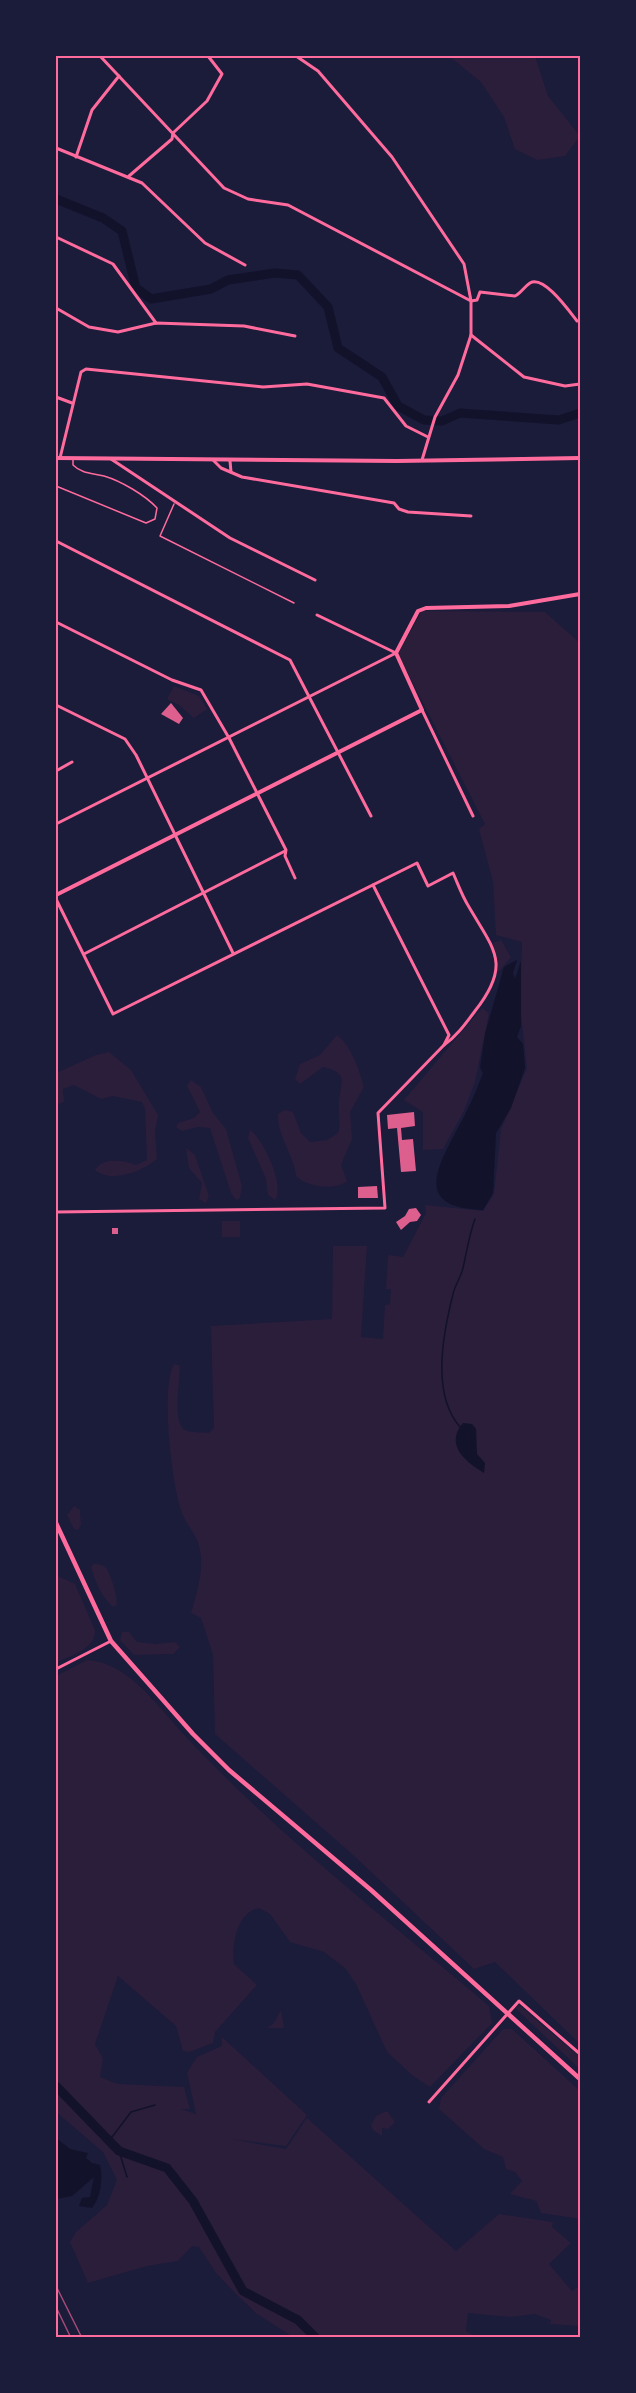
<svg xmlns="http://www.w3.org/2000/svg" width="636" height="2393" viewBox="0 0 636 2393" font-family="Overpass,sans-serif">
  <style>
    .green { fill: #2a1e3b }
    .water { fill: #12122b }
    .lines { fill: none; stroke-linecap: round; stroke-linejoin: round }
    .stream { stroke: #12122b; stroke-width: 1.5 }
    .river { stroke: #12122b; stroke-width: 9 }
    .building { fill: #dd5f8e }
    .service { stroke: #ff6b9d; stroke-width: 1.5 }
    .minor { stroke: #ff6b9d; stroke-width: 3 }
    .tertiary { stroke: #ff6b9d; stroke-width: 4 }
    .primary { stroke: #ff6b9d; stroke-width: 4.5 }
    .rail { stroke: #a44b75; stroke-width: 1.5 }
    .neatline { fill: none; stroke: #ff6b9d; stroke-width: 2 }
  </style>
  <rect width="100%" height="100%" fill="#1b1b3a"/>
  <g class="green">
    <path d="M449 56H535L548 96 580 136 565 156 537 160 515 149 504 117 481 82Z"/>
    <path d="M422 611 545 612 580 643V2044L495 1962 474 1969 352 1854 215 1734 213 1655 201 1618 191 1613C197 1592 204 1571 200 1550 198 1536 186 1525 182 1513 172 1487 160 1387 174 1364L180 1366C180 1380 172 1423 185 1430 191 1433 202 1432 209 1433L214 1428 211 1326 332 1319 333 1246H367L361 1337 383 1339 385 1305 390 1304 391 1289H386L388 1255 403 1257 426 1213 425 1205 483 1211 494 1194 501 1129 527 1068 520 1006 522 942 496 935 493 882 479 829 485 824 398 654Z"/>
    <path d="M174 686 199 696 207 709 194 718 179 705 167 699Z"/>
    <path d="M501 940 511 957 497 974 493 943Z"/>
    <path d="M482 1008 489 1013 475 1082 464 1111 443 1149 423 1150V1112L404 1100Z"/>
    <path d="M337 1035C352 1047 359 1069 364 1087L350 1112 352 1139 341 1165 347 1181C336 1191 306 1187 296 1176 294 1155 277 1136 278 1114L285 1110 293 1112 301 1133 310 1142 327 1140 338 1133C341 1124 338 1113 339 1104 339 1084 351 1073 323 1067L300 1084 295 1079 300 1064 320 1055Z"/>
    <path d="M109 1052 131 1070 158 1115 155 1131 157 1159C143 1171 111 1184 95 1170 102 1157 125 1160 136 1165L147 1160 145 1109 142 1102 113 1096 101 1099 74 1085 63 1089 64 1102 56 1105V1073L96 1055Z"/>
    <path d="M191 1080 201 1087 213 1113 226 1129 242 1186 240 1198 236 1200 231 1193 210 1128 198 1127 182 1131 176 1127 178 1123 194 1118 200 1112 187 1086Z"/>
    <path d="M250 1130C263 1138 286 1187 275 1200L268 1195 266 1179 248 1138Z"/>
    <path d="M186 1148 195 1155 209 1196 206 1203 199 1199 202 1183 189 1168Z"/>
    <rect x="222" y="1221" width="18" height="16"/>
    <path d="M74 1506 80 1510 81 1525 78 1530 74 1529 67 1515Z"/>
    <path d="M94 1564C99 1564 104 1565 107 1569 111 1575 119 1601 116 1606H112C101 1596 95 1581 91 1567Z"/>
    <path d="M56 1575 75 1584 95 1630C96 1649 71 1655 56 1663Z"/>
    <path d="M122 1632H129L137 1642 156 1644 175 1642 180 1647 173 1654 134 1655 120 1640Z"/>
    <path d="M87 1660C130 1662 161 1711 188 1739 280 1837 388 1920 489 2006L492 2023 430 2087 412 2075 387 2052 356 1984 345 1968 324 1952 290 1942 270 1914 259 1908C236 1913 232 1945 234 1964L257 1985 215 2032 213 2043 189 2052 183 2051 176 2026 118 1976 95 2044 103 2058 100 2077 118 2084 184 2087 190 2109H181L196 2114 187 2073 197 2057 222 2046V2037L307 2115 286 2146 231 2139 286 2149 307 2118 456 2251 499 2214 553 2222 552 2227 571 2243 549 2264 572 2291 580 2286V2326L550 2324 551 2320 535 2314 511 2317 468 2313 466 2331 477 2337H293L257 2314 237 2295 216 2273 199 2247 192 2246 178 2261 147 2266 88 2283 70 2242 76 2232 107 2205 117 2180 103 2152 56 2112V1676Z"/>
    <path d="M519 2005 580 2057V2069L515 2008Z"/>
    <path d="M281 2010 284 2028H267L274 2023Z"/>
    <path d="M503 2029H512L580 2091V2219L541 2213 536 2201 510 2194 522 2181 515 2172 506 2169 503 2157 484 2149 439 2109 441 2098Z"/>
    <path d="M384 2112H388L395 2122 388 2129 382 2128V2136L373 2130 371 2125 376 2116Z"/>
  </g>
  <g class="water">
    <path d="M517 960 513 973 515 979 521 961V1026L517 1037 523 1044 525 1068 511 1108 496 1133 493 1193 483 1210C414 1208 436 1169 458 1128 468 1110 476 1092 483 1073L480 1068 485 1034 504 967Z"/>
    <path d="M463 1423 472 1424 476 1429 477 1454 485 1463 484 1473C466 1462 444 1445 463 1423Z"/>
    <path d="M56 2138 70 2149 88 2153 86 2158 92 2163 100 2165C103 2179 101 2197 92 2208L79 2206 82 2198 90 2197 94 2177 72 2196 56 2199Z"/>
  </g>
  <g class="lines">
    <g class="stream">
      <path d="M460 1427C431 1394 443 1334 453 1294 455 1285 461 1277 463 1268 467 1251 469 1235 475 1219"/>
      <path d="M107 2139 112 2137 131 2112 155 2105"/>
      <path d="M119 2151 127 2177"/>
    </g>
    <g class="river">
      <path d="M56 199 103 218 122 231 136 288 151 299 211 289 228 280 275 273 298 275 328 307 338 348 382 377 398 406 424 420 442 421 460 413 559 420 580 413"/>
      <path d="M56 2086 119 2151 167 2168 193 2201 243 2291 298 2320 316 2338"/>
    </g>
  </g>
  <g class="building">
    <path d="M171 703 183 718 179 724 161 714Z"/>
    <path d="M414 1112 415 1126 401 1128 402 1140 413 1139 416 1171 401 1172 397 1128 388 1129 387 1115Z"/>
    <path d="M377 1186 378 1198H358V1187Z"/>
    <path d="M416 1208 421 1215 417 1221 410 1222 401 1230 396 1222 405 1216 409 1209Z"/>
    <rect x="112" y="1228" width="6" height="6"/>
  </g>
  <g class="lines">
    <g class="service">
      <path d="M56 486 146 523 155 519 157 508C145 495 121 481 104 476 92 473 82 474 73 465V459"/>
      <path d="M174 504 160 536 294 603"/>
    </g>
    <g class="minor">
      <path d="M100 56 224 188 248 199 288 205 471 301 477 300 480 292 515 296C521 293 524 287 530 283 544 275 569 311 577 321"/>
      <path d="M296 56 318 71 392 157 464 264 471 301V335L458 375 435 417 422 460"/>
      <path d="M56 148 142 183 205 243 245 265"/>
      <path d="M76 157 92 110 119 76"/>
      <path d="M129 176 172 139 173 133 207 101 222 74 208 56"/>
      <path d="M56 237 113 264 156 323"/>
      <path d="M56 308 89 327 118 332 156 323 244 326 295 336"/>
      <path d="M471 335 524 377 565 386 580 384"/>
      <path d="M56 397 72 403"/>
      <path d="M60 458 81 372 86 369 263 387 307 384 384 398 406 426 428 437"/>
      <path d="M111 459 230 538 315 580"/>
      <path d="M213 460 221 468 242 477 394 503 399 509 408 512 471 516"/>
      <path d="M230 461 231 472"/>
      <path d="M56 541 290 660 371 816"/>
      <path d="M317 615 396 653"/>
      <path d="M56 622 172 680 201 690 229 738 286 850 285 856 295 878"/>
      <path d="M56 705 125 739 136 755 233 953"/>
      <path d="M422 710 473 816"/>
      <path d="M56 771 72 762"/>
      <path d="M56 824 396 653"/>
      <path d="M56 899 113 1014 417 863 428 886 453 873C458 884 462 896 469 907 494 950 512 964 475 1011 466 1023 457 1036 444 1045"/>
      <path d="M84 954 285 851"/>
      <path d="M56 1212 385 1208 378 1113 444 1045 449 1035 373 885"/>
      <path d="M56 1669 111 1641"/>
      <path d="M429 2102 519 2001 580 2054"/>
    </g>
    <g class="tertiary">
      <path d="M56 458 397 461 580 458"/>
      <path d="M56 895 422 710 396 653 418 611 426 608 509 606 580 594"/>
    </g>
    <path class="primary" d="M56 1523 111 1641 193 1734 229 1770 371 1890 580 2079"/>
    <g class="rail">
      <path d="M56 2286 82 2338"/>
      <path d="M56 2307 71 2338"/>
    </g>
  </g>
  <rect width="636" height="2393" fill="none" stroke="#1b1b3a" stroke-width="114"/>
  <rect x="57" y="57" width="522" height="2279" class="neatline"/>
</svg>
